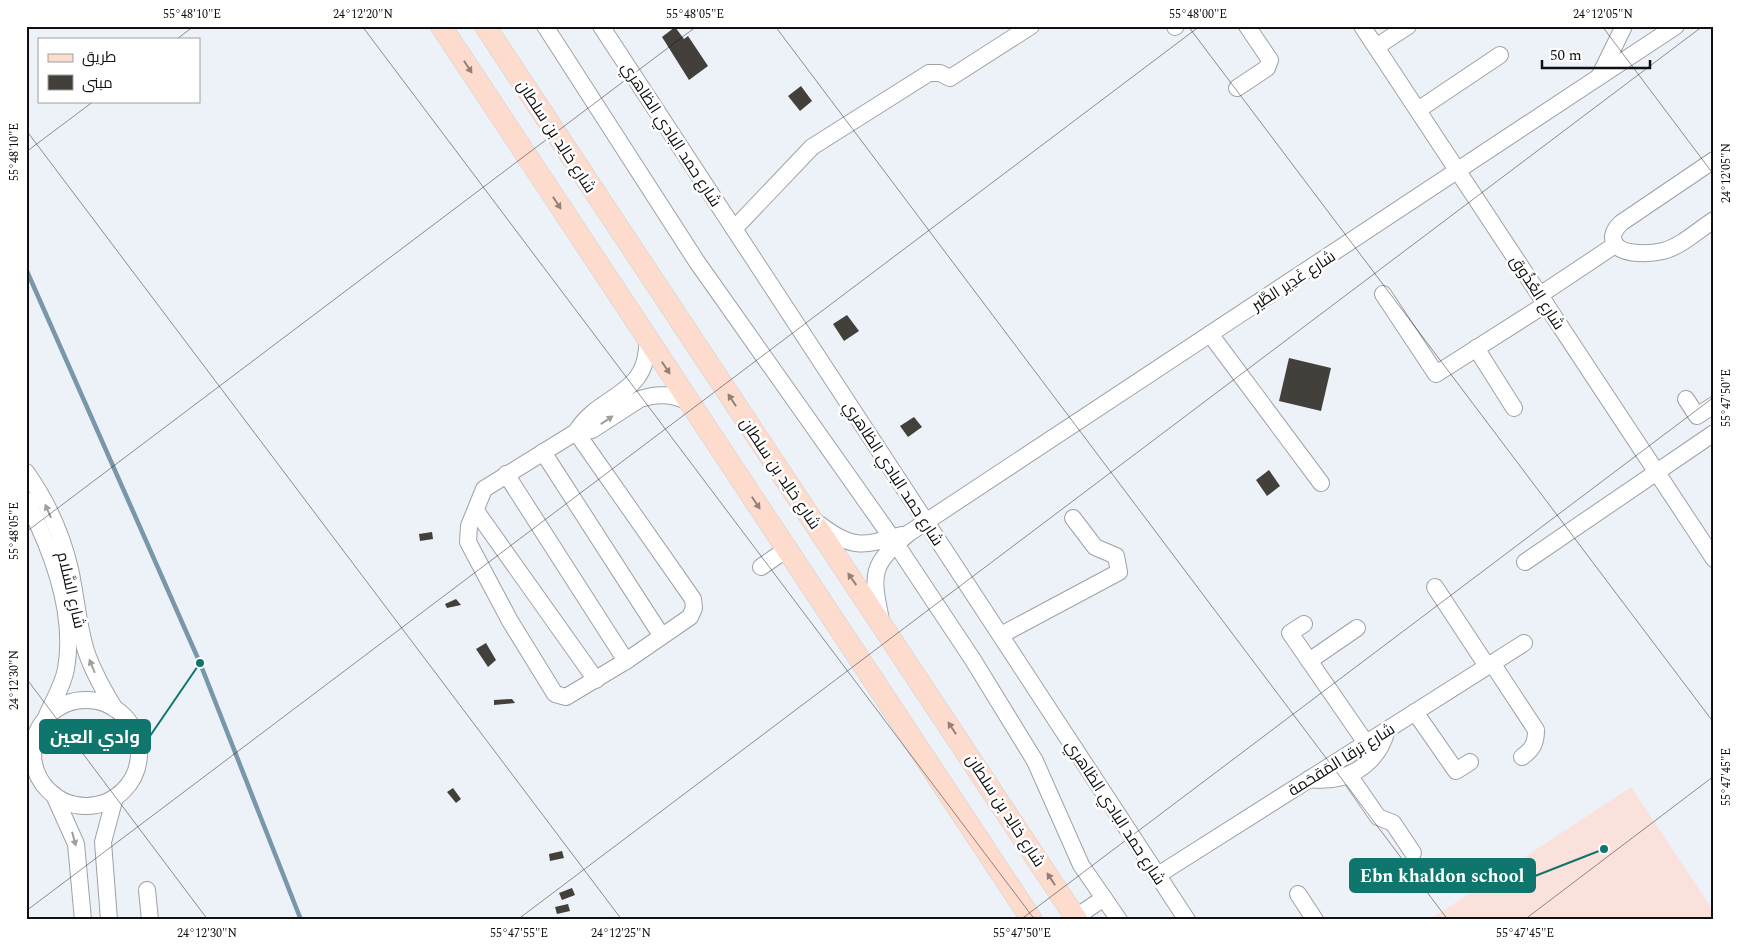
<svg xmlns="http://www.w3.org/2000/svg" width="1740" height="946" viewBox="0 0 1740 946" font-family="Spectral,Cairo,serif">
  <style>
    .education { fill: #fbe1db }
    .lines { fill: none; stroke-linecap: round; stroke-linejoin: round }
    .stream { stroke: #7997aa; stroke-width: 4.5 }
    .building { fill: #433f3a }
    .minor-casing { stroke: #9ea2a8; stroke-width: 18 }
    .major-casing { stroke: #cfcfd0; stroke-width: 22 }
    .minor { stroke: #fff; stroke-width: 16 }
    .major { stroke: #fedccd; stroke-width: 21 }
    .oneway { fill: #928079 }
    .oneway2 { fill: #9f9fa0 }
    .ticks { fill: none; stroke: #0f1012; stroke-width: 1; stroke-opacity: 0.45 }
    .labels { text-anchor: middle; stroke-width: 5; stroke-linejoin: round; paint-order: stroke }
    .street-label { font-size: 16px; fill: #0f1012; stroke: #fff }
    .leader { fill: none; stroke: #0f766e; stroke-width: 2 }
    .callout-dot { fill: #0f766e; stroke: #fff; stroke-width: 2 }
    .callout { fill: #0f766e; stroke: #0f766e; stroke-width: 2 }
    .callout-label { font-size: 18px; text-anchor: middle; font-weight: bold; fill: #fff }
    .neatline { fill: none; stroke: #0f1012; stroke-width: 2 }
    .ticks-label { font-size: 12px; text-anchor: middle; fill: #0f1012 }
  </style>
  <rect width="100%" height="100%" fill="#edf2f8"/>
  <path class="education" d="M1631 787 1714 912V920H1429Z"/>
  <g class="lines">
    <path class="stream" d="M26 269 200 663 301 920"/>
  </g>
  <g class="building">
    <path d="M675 27 684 39 688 36 708 66 689 80 662 37Z"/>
    <path d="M801 86 812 101 800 111 788 96Z"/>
    <path d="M847 315 859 331 844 341 833 324Z"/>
    <path d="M1289 358 1331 368 1321 411 1279 401Z"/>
    <path d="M914 417 922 427 908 437 900 426Z"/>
    <path d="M1269 470 1280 486 1267 496 1256 480Z"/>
    <path d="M432 532 433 539 420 541 419 534Z"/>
    <path d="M456 599 461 605 447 608 445 604Z"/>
    <path d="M486 643 496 660 488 667 476 649Z"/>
    <path d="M512 699 515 703 494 705V700Z"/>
    <path d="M453 788 461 799 456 803 447 792Z"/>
    <path d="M562 851 564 858 550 861 549 854Z"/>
    <path d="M572 888 575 895 562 900 559 893Z"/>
    <path d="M568 904 570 911 557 914 555 907Z"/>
  </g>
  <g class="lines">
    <defs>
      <g id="minor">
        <path d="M545 26 697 262 892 538 973 660 1035 761 1081 865 1119 920"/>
        <path d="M601 26 1187 920"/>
        <path d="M1362 26 1714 559"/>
        <path d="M1175 27 1176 26"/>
        <path d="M1376 47 1408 26"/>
        <path d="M1600 75 1624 26"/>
        <path d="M1237 88 1267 68 1270 60 1247 26"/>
        <path d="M1418 110 1500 55"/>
        <path d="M1714 160 1621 223C1617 227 1614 230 1613 236 1612 257 1650 254 1663 251 1682 246 1698 230 1714 220"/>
        <path d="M734 229 812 147 929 73H940L950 78 1031 26"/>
        <path d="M1383 294 1436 374 1546 304"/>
        <path d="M1540 295 1615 245"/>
        <path d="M1210 334 1321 483"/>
        <path d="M647 339C650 397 599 393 576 432L592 430 640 399C658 393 672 394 689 402"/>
        <path d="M1476 348 1514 408"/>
        <path d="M1686 399 1697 416 1714 405"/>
        <path d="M576 432 693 599 694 608 690 617 626 661 566 697 555 694 510 621 468 542 469 526 484 489Z"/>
        <path d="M543 452 661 635"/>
        <path d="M26 472C46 500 62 535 70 569 76 596 78 625 86 651 93 672 104 691 115 709"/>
        <path d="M506 474 626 661"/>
        <path d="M26 500C52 550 76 612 66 669 63 685 54 700 47 715"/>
        <path d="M476 511 596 680"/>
        <path d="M819 524C853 550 863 546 902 535"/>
        <path d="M1525 562 1714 433"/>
        <path d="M761 567 787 549"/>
        <path d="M1435 587 1487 666"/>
        <path d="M881 620C871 572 871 565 909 533L1676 26"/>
        <path d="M1304 624 1290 633 1366 743"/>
        <path d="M1001 635 1119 572 1116 556 1095 547 1073 518"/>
        <path d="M1309 661 1357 628"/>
        <path d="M1492 663 1536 730C1536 743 1533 749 1522 757"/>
        <circle cx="86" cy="753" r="53"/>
        <path d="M1415 712 1456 771 1470 762"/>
        <path d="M1349 775 1378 817 1393 823 1413 853"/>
        <path d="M1309 779C1346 784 1377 766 1387 730"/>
        <path d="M54 795 76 844 83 920"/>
        <path d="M1158 875 1524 643"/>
        <path d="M147 890 150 920"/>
        <path d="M1298 894 1315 920"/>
        <path d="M1076 917 1104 898"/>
        <path d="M109 920 103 842 115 797"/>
      </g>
      <g id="major">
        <path d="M441 26 1032 920"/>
        <path d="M485 26 1077 920"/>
      </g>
    </defs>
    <use href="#minor" class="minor-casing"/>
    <use href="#major" class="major-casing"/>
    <use href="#minor" class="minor"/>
    <use href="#major" class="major"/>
  </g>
  <defs><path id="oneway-solid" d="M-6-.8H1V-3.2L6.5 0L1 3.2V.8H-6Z" transform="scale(1.25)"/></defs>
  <g class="oneway">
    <use href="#oneway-solid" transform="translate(468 67) rotate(57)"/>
    <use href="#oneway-solid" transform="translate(557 203) rotate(57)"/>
    <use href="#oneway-solid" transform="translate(666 368) rotate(56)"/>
    <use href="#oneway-solid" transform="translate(732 400) rotate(-123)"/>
    <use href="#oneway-solid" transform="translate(756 503) rotate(56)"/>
    <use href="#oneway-solid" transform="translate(852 579) rotate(-125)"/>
    <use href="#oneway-solid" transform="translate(952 728) rotate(-123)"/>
    <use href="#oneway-solid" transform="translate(1051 879) rotate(-123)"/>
  </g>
  <g class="oneway2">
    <use href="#oneway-solid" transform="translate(607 420) rotate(-34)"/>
    <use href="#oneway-solid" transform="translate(48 511) rotate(-114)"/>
    <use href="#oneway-solid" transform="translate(92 666) rotate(-112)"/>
    <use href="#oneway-solid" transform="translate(74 839) rotate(75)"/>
  </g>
  <path class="ticks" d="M362 26 1035 920M775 26 1448 920M1188 26 1714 723M1602 26 1714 175M177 39 194 26M26 130 622 920M26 152 94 101M26 532 697 26M26 678 208 920M26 911 1200 26M517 920 1703 26M1020 920 1714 397M1524 920 1714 776"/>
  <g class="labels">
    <g class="street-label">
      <text transform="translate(672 134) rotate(57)" y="6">شارع حمد البادي الظاهري</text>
      <text transform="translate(557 136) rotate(57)" y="6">شارع خالِد بن سلطان</text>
      <text transform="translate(1293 280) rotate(-33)" y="6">شارع غَدِير الطَّير</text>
      <text transform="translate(1538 292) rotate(57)" y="6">شارع العُذُوق</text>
      <text transform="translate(781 473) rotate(56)" y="6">شارع خالِد بن سلطان</text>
      <text transform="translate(894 473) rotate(57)" y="6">شارع حمد البادي الظاهري</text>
      <text transform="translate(72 590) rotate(77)" y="6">شارع السَّلام</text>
      <text transform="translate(1341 759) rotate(-32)" y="6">شارع بَرقا المَقحَمة</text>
      <text transform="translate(1006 810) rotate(57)" y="6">شارع خالِد بن سلطان</text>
      <text transform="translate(1116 812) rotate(57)" y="6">شارع حمد البادي الظاهري</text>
    </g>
  </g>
  <path class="leader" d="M200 663L150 736M1604 849L1535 876"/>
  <g class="callout-dot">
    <circle cx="200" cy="663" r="5"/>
    <circle cx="1604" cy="849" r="5"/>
  </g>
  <g class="callout">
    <rect x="40" y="720" width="110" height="33" rx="5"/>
    <rect x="1350" y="859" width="185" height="33" rx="5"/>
  </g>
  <g class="callout-label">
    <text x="95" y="743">وادي العين</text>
    <text x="1442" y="882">Ebn khaldon school</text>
  </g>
  <rect width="1740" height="946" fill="none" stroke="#ffffff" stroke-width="55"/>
  <rect x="38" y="38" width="162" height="65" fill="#ffffff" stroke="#9f9fa0"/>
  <rect x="48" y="54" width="25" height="8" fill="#fedccd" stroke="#9f9fa0"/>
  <text x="82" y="62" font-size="15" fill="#0f1012">طريق</text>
  <rect x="48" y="75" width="25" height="15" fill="#433f3a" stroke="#9f9fa0"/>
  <text x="82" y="88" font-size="15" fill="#0f1012">مبنى</text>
  <path d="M1542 60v8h108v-8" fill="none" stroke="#0f1012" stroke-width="2.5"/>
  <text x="1550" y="60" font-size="15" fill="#0f1012" stroke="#ffffff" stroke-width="4" paint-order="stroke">50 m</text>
  <rect x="28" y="28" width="1684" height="890" class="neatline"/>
  <g class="ticks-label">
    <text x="192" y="18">55°48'10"E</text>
    <text x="363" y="18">24°12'20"N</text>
    <text x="695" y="18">55°48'05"E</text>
    <text x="1198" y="18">55°48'00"E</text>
    <text x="1603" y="18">24°12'05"N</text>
    <text transform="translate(14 152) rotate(-90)" y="4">55°48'10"E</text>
    <text transform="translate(1726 173) rotate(-90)" y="4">24°12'05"N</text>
    <text transform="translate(1726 398) rotate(-90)" y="4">55°47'50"E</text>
    <text transform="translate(14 531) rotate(-90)" y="4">55°48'05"E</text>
    <text transform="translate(14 680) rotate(-90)" y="4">24°12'30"N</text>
    <text transform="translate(1726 777) rotate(-90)" y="4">55°47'45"E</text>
    <text x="207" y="937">24°12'30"N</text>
    <text x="519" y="937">55°47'55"E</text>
    <text x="621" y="937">24°12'25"N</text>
    <text x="1022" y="937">55°47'50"E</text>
    <text x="1525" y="937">55°47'45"E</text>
  </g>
</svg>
